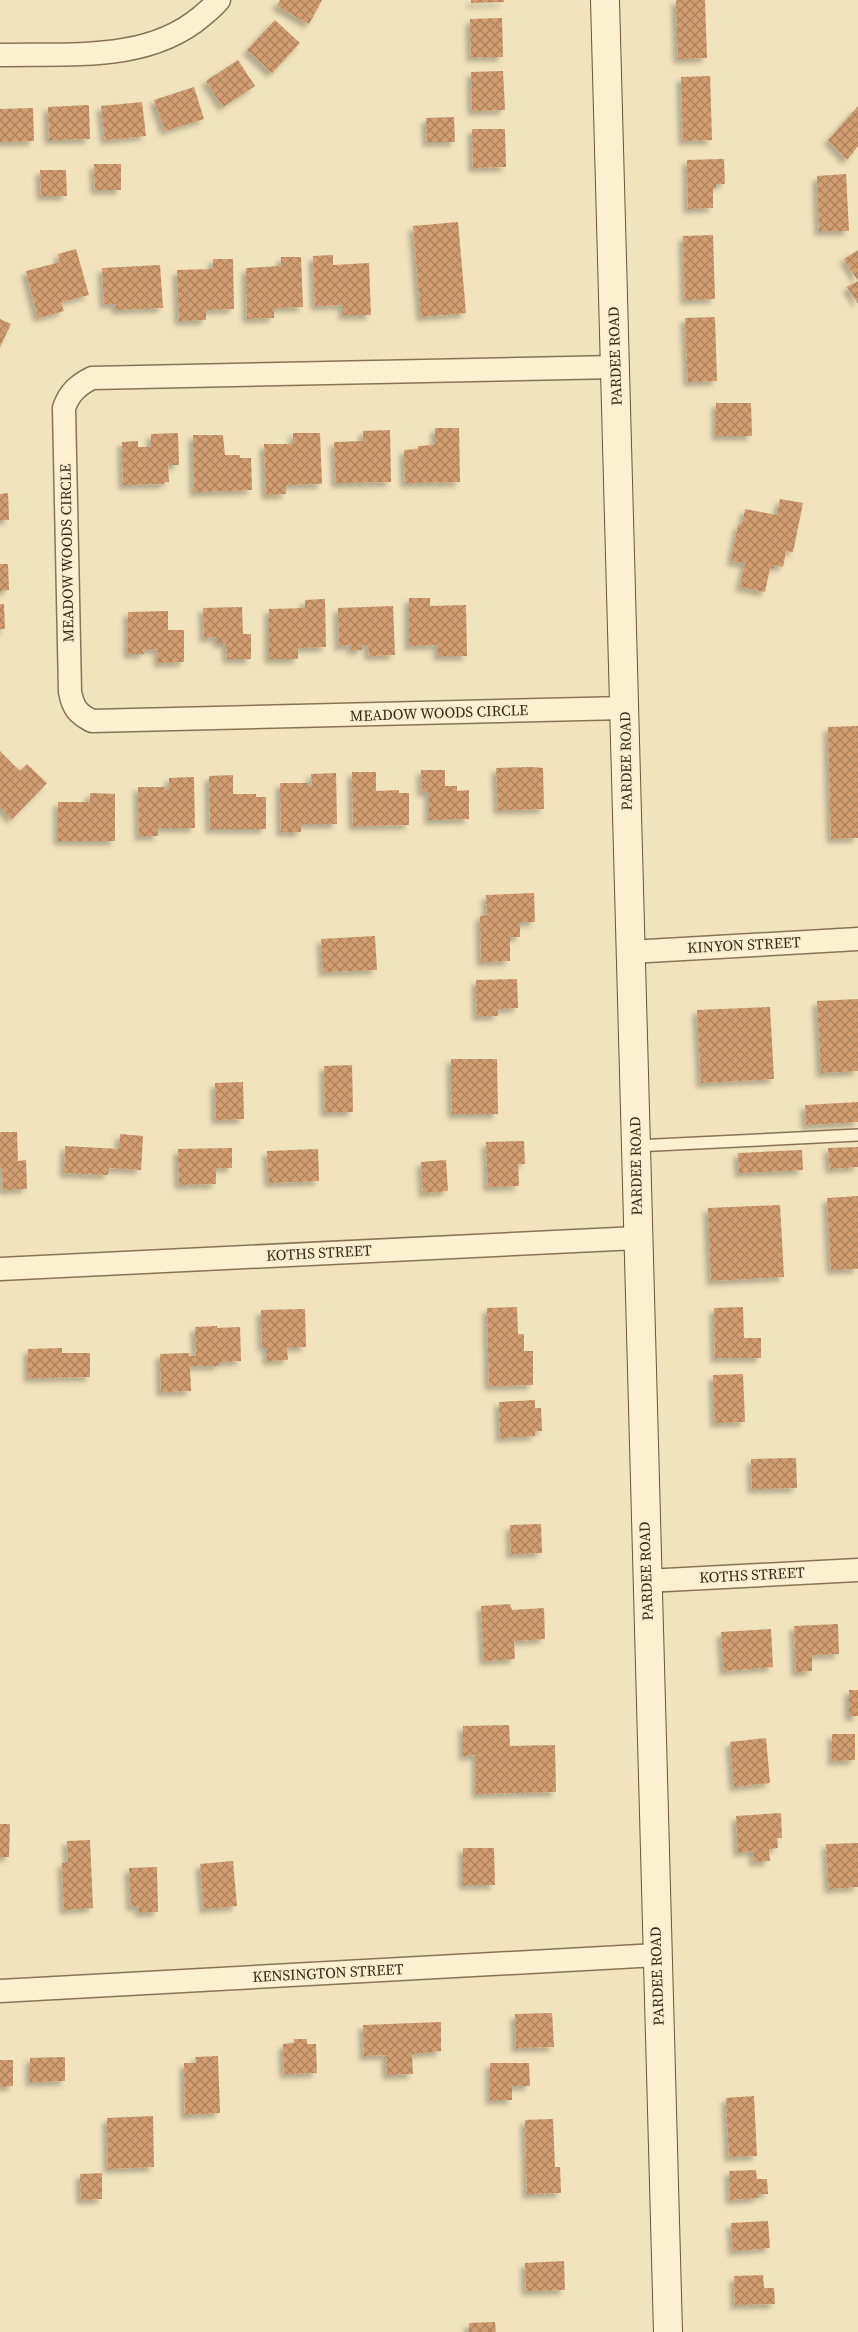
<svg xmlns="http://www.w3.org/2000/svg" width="858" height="2332" viewBox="0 0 858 2332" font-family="'Source Serif 4',serif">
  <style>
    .building { fill: url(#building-cross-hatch); filter: url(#shadow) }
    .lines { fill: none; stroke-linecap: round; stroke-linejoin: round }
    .service-casing { stroke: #897354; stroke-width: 14 }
    .minor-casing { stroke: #897354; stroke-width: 25 }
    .secondary-casing { stroke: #6b5438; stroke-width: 30 }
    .service { stroke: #fbf0d0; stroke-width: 11 }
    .minor { stroke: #fbf0d0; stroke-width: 22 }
    .secondary { stroke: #fbf0d0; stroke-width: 28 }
    .labels { text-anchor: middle; stroke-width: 4; stroke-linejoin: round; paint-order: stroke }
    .street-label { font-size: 15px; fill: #372a1a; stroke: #f8edcc }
  </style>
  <defs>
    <pattern id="building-cross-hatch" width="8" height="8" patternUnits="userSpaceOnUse" patternTransform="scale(1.25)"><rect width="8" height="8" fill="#d29d6f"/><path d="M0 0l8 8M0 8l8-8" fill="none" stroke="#ab805a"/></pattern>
    <filter id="shadow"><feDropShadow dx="-4.5" dy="4.5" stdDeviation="2.5" flood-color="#0004"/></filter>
  </defs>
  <rect width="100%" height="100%" fill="#f1e3bc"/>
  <g class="building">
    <path d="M280 0H322L309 24 277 6Z"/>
    <path d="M471 0H504V2L471 3Z"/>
    <path d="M676 0H705L707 58 678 59Z"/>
    <path d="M502 18 503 57H471L470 19Z"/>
    <path d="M275 20 300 43 272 73 247 50Z"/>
    <path d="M238 60 255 86 223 107 206 81Z"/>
    <path d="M503 71 505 110 472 111 471 72Z"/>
    <path d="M710 76 712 140 683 141 681 77Z"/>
    <path d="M194 87 204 119 165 131 154 100Z"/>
    <path d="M142 102 146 136 105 140 101 106Z"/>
    <path d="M89 105 90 139 49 140 48 107Z"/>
    <path d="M858 106V146L847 160 828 140Z"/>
    <path d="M33 108 34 141 0 142V109Z"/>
    <path d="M454 117 455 142H427L426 118Z"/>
    <path d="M472 129H505L506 167 473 168Z"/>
    <path d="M724 159 725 184H716V188H713V208L688 209 687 160Z"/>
    <path d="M94 164H121V190H95Z"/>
    <path d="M40 170H66L67 196H41Z"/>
    <path d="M846 174 849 231H819L817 176Z"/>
    <path d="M458 222 466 313 421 317 413 226Z"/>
    <path d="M713 235 715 299 685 300 683 236Z"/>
    <path d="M76 249 89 295 61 302 64 311 38 318 26 271 60 262 58 254Z"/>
    <path d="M858 250V304L847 287 858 281 844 259Z"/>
    <path d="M333 255V265L369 263 371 315H343V305L315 306 313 256Z"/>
    <path d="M281 257H301L303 307 274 308V318L247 319 246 268 281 266Z"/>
    <path d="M213 259H233L234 309 206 310V320L179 321 177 270 213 269Z"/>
    <path d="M160 265 163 308 116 310V304H104L102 268Z"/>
    <path d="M715 317 717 381 688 382 685 318Z"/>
    <path d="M0 319 11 324 0 347Z"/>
    <path d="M716 403H751L752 436H716Z"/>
    <path d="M435 428H459L460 482 405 483 404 450 418 449V446L435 445Z"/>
    <path d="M390 430 391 482 336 483 334 442 363 441V431Z"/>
    <path d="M178 433 179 465H168L169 482H164V484L123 485 122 442 138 441V447H151V434Z"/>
    <path d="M293 433H320L322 484 286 485V494L266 495 264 444H293Z"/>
    <path d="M193 435H223L225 455H240V458H251L252 490 194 492Z"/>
    <path d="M8 493 9 520H0V494Z"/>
    <path d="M780 499 803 503 793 552 786 551 783 567 774 565V569L770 568 765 592 740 587 745 563 731 561 738 525H742L745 509 777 515Z"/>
    <path d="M0 564H8L9 590 0 591Z"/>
    <path d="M409 598H430V606L466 605 467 656H438V645L409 646Z"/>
    <path d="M325 599 326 647 298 648V659H269V609L305 608V600Z"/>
    <path d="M0 604H4L5 629H0Z"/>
    <path d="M393 606 395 655 369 656 368 645H362V650H351V645L339 646 338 608Z"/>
    <path d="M242 607 243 634H251V659H227L226 643H217V637L204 638 203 608Z"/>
    <path d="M168 611V630H184V662L158 663V649L143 650 144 654H128V612Z"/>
    <path d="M858 726V838L831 839 828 727Z"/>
    <path d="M0 751 20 771 27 764 47 783 12 819 0 807Z"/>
    <path d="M531 767 543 768 544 809 498 810 496 768Z"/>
    <path d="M421 770H445V786H457V791L469 790V819L429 820V792H422Z"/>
    <path d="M352 772H376V791L399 790V793H409V825L353 826Z"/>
    <path d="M336 773 337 824H301V832H281L280 783H308V786H312L311 774Z"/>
    <path d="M233 775V794H256V797H266V829H210L209 776Z"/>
    <path d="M194 777 195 828H158V836H139L138 787H165V790H169V778Z"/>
    <path d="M90 793 115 794V841H58V802H90Z"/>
    <path d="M534 893 535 922H520V937H510V961L481 962 480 916 487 915 486 895Z"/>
    <path d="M375 936 377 970 323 972 321 939Z"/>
    <path d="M517 979 518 1008 498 1009V1016H477L476 980Z"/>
    <path d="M858 999V1071L821 1073 817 1001Z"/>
    <path d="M770 1007 774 1079 701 1083 697 1010Z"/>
    <path d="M451 1059H497L498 1114H452Z"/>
    <path d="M352 1065 353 1112H325L324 1066Z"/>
    <path d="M243 1082 244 1119 216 1120 215 1083Z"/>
    <path d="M858 1102V1122L806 1125 805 1105Z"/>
    <path d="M0 1132H17L18 1161 26 1160 27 1189 3 1190 2 1167H0Z"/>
    <path d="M120 1134 143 1136 141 1170 109 1168 108 1175 64 1173 65 1146 119 1149Z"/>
    <path d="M524 1141 525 1164H518L519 1186 488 1187 486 1142Z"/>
    <path d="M858 1147V1167L830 1169 828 1148Z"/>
    <path d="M232 1148V1168H216V1184L179 1185 178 1149Z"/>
    <path d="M318 1149 319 1181 269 1183 267 1151Z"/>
    <path d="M802 1150 803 1170 739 1173 738 1153Z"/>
    <path d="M446 1160 448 1191 423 1193 421 1162Z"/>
    <path d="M858 1196V1269L831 1270 827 1198Z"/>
    <path d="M780 1205 784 1277 711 1281 708 1208Z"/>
    <path d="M517 1307 518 1334H524V1351H533V1385L489 1386 487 1308Z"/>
    <path d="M743 1307 744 1338H761V1358H715L714 1308Z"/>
    <path d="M305 1309 306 1347H287L288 1360 267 1361V1347H262L261 1310Z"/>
    <path d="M217 1326V1328L240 1327 241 1361 219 1362V1366H190L191 1391 161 1392 160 1354 189 1353V1356H196L195 1327Z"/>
    <path d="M62 1348V1353H90V1377L28 1378V1349Z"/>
    <path d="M743 1374 745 1422 715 1423 713 1375Z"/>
    <path d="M535 1400V1408H541L542 1431H535V1436L500 1438 499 1402Z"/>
    <path d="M796 1458 797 1488 752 1489 751 1459Z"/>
    <path d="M541 1524 542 1553 511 1554 510 1525Z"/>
    <path d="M510 1604 512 1610 544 1608 545 1639 514 1641 515 1659 484 1661 481 1606Z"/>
    <path d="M838 1624 839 1654 812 1655V1671L796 1672 794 1626Z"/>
    <path d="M771 1629 773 1667 724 1671 721 1632Z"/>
    <rect x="849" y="1690" width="9" height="26"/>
    <path d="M509 1725 510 1746 555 1745 556 1792 476 1794V1755L463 1756V1726Z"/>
    <path d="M832 1734H855V1760L832 1761Z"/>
    <path d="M766 1738 770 1783 734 1787 730 1742Z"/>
    <path d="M781 1813 782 1838H777L778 1848 769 1849 770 1861 754 1862 753 1851 738 1852 736 1816Z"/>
    <path d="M0 1824H10L9 1857H0Z"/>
    <path d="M90 1840 93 1908 64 1910 62 1863 68 1862 67 1841Z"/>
    <path d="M858 1843V1887L829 1889 826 1844Z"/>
    <path d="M463 1848H494L495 1885H463Z"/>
    <path d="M233 1861 237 1906 204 1909 200 1864Z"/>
    <path d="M157 1867 158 1912H139V1906L131 1907 129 1868Z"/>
    <path d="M552 2013 554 2047 516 2048 515 2014Z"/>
    <path d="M441 2022V2051L412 2054 413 2074 387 2075 386 2055 364 2056 363 2025Z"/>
    <path d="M294 2039H307V2044H316L317 2073 284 2074 283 2044 294 2043Z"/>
    <path d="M218 2056 220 2113 185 2115 184 2063H196L195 2057Z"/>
    <path d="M65 2057V2081L30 2082V2058Z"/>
    <path d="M0 2060H13V2086L0 2087Z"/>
    <path d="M490 2063H529L530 2086H512V2100H490Z"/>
    <path d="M754 2096 757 2156 729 2157 726 2098Z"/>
    <path d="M153 2116 154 2167 108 2169 107 2118Z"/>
    <path d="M553 2119 555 2167H560L561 2193 527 2194 525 2120Z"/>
    <path d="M756 2170 757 2179H767L768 2194H758V2198L730 2200 729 2171Z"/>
    <path d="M102 2173V2199L81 2200 80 2174Z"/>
    <path d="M768 2221 770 2248 733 2251 731 2223Z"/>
    <path d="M564 2261 565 2290 526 2291 525 2263Z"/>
    <path d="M763 2275 764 2288H774L775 2304 735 2305 734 2276Z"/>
    <path d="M495 2322 496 2332H469V2323Z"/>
  </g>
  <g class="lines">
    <defs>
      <path id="service" d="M635 1146 858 1135"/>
      <g id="minor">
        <path d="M0 55C68 53 147 63 202 16 208 11 214 6 219 0"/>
        <path d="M615 367 92 378C78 385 69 393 64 408L70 692C73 708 78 714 92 721L625 708"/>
        <path d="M630 952 858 939"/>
        <path d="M0 1269 637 1238"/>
        <path d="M646 1581 858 1570"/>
        <path d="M0 1991 657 1955"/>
      </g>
      <path id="secondary" d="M605 0 668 2332"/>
    </defs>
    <use href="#service" class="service-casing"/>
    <use href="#minor" class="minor-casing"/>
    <use href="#secondary" class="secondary-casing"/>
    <use href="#service" class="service"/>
    <use href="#minor" class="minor"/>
    <use href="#secondary" class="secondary"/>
  </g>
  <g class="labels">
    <g class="street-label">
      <text transform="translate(615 356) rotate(-92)" y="5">PARDEE ROAD</text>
      <text transform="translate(67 553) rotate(-91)" y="5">MEADOW WOODS CIRCLE</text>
      <text transform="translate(439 713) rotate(-2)" y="5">MEADOW WOODS CIRCLE</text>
      <text transform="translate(626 761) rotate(-91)" y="5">PARDEE ROAD</text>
      <text transform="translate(744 945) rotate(-3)" y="5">KINYON STREET</text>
      <text transform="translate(636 1166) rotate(-91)" y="5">PARDEE ROAD</text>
      <text transform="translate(319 1253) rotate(-3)" y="5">KOTHS STREET</text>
      <text transform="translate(646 1571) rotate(-92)" y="5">PARDEE ROAD</text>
      <text transform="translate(752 1575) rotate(-3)" y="5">KOTHS STREET</text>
      <text transform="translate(328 1973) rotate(-3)" y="5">KENSINGTON STREET</text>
      <text transform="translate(657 1976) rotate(-92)" y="5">PARDEE ROAD</text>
    </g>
  </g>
</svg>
